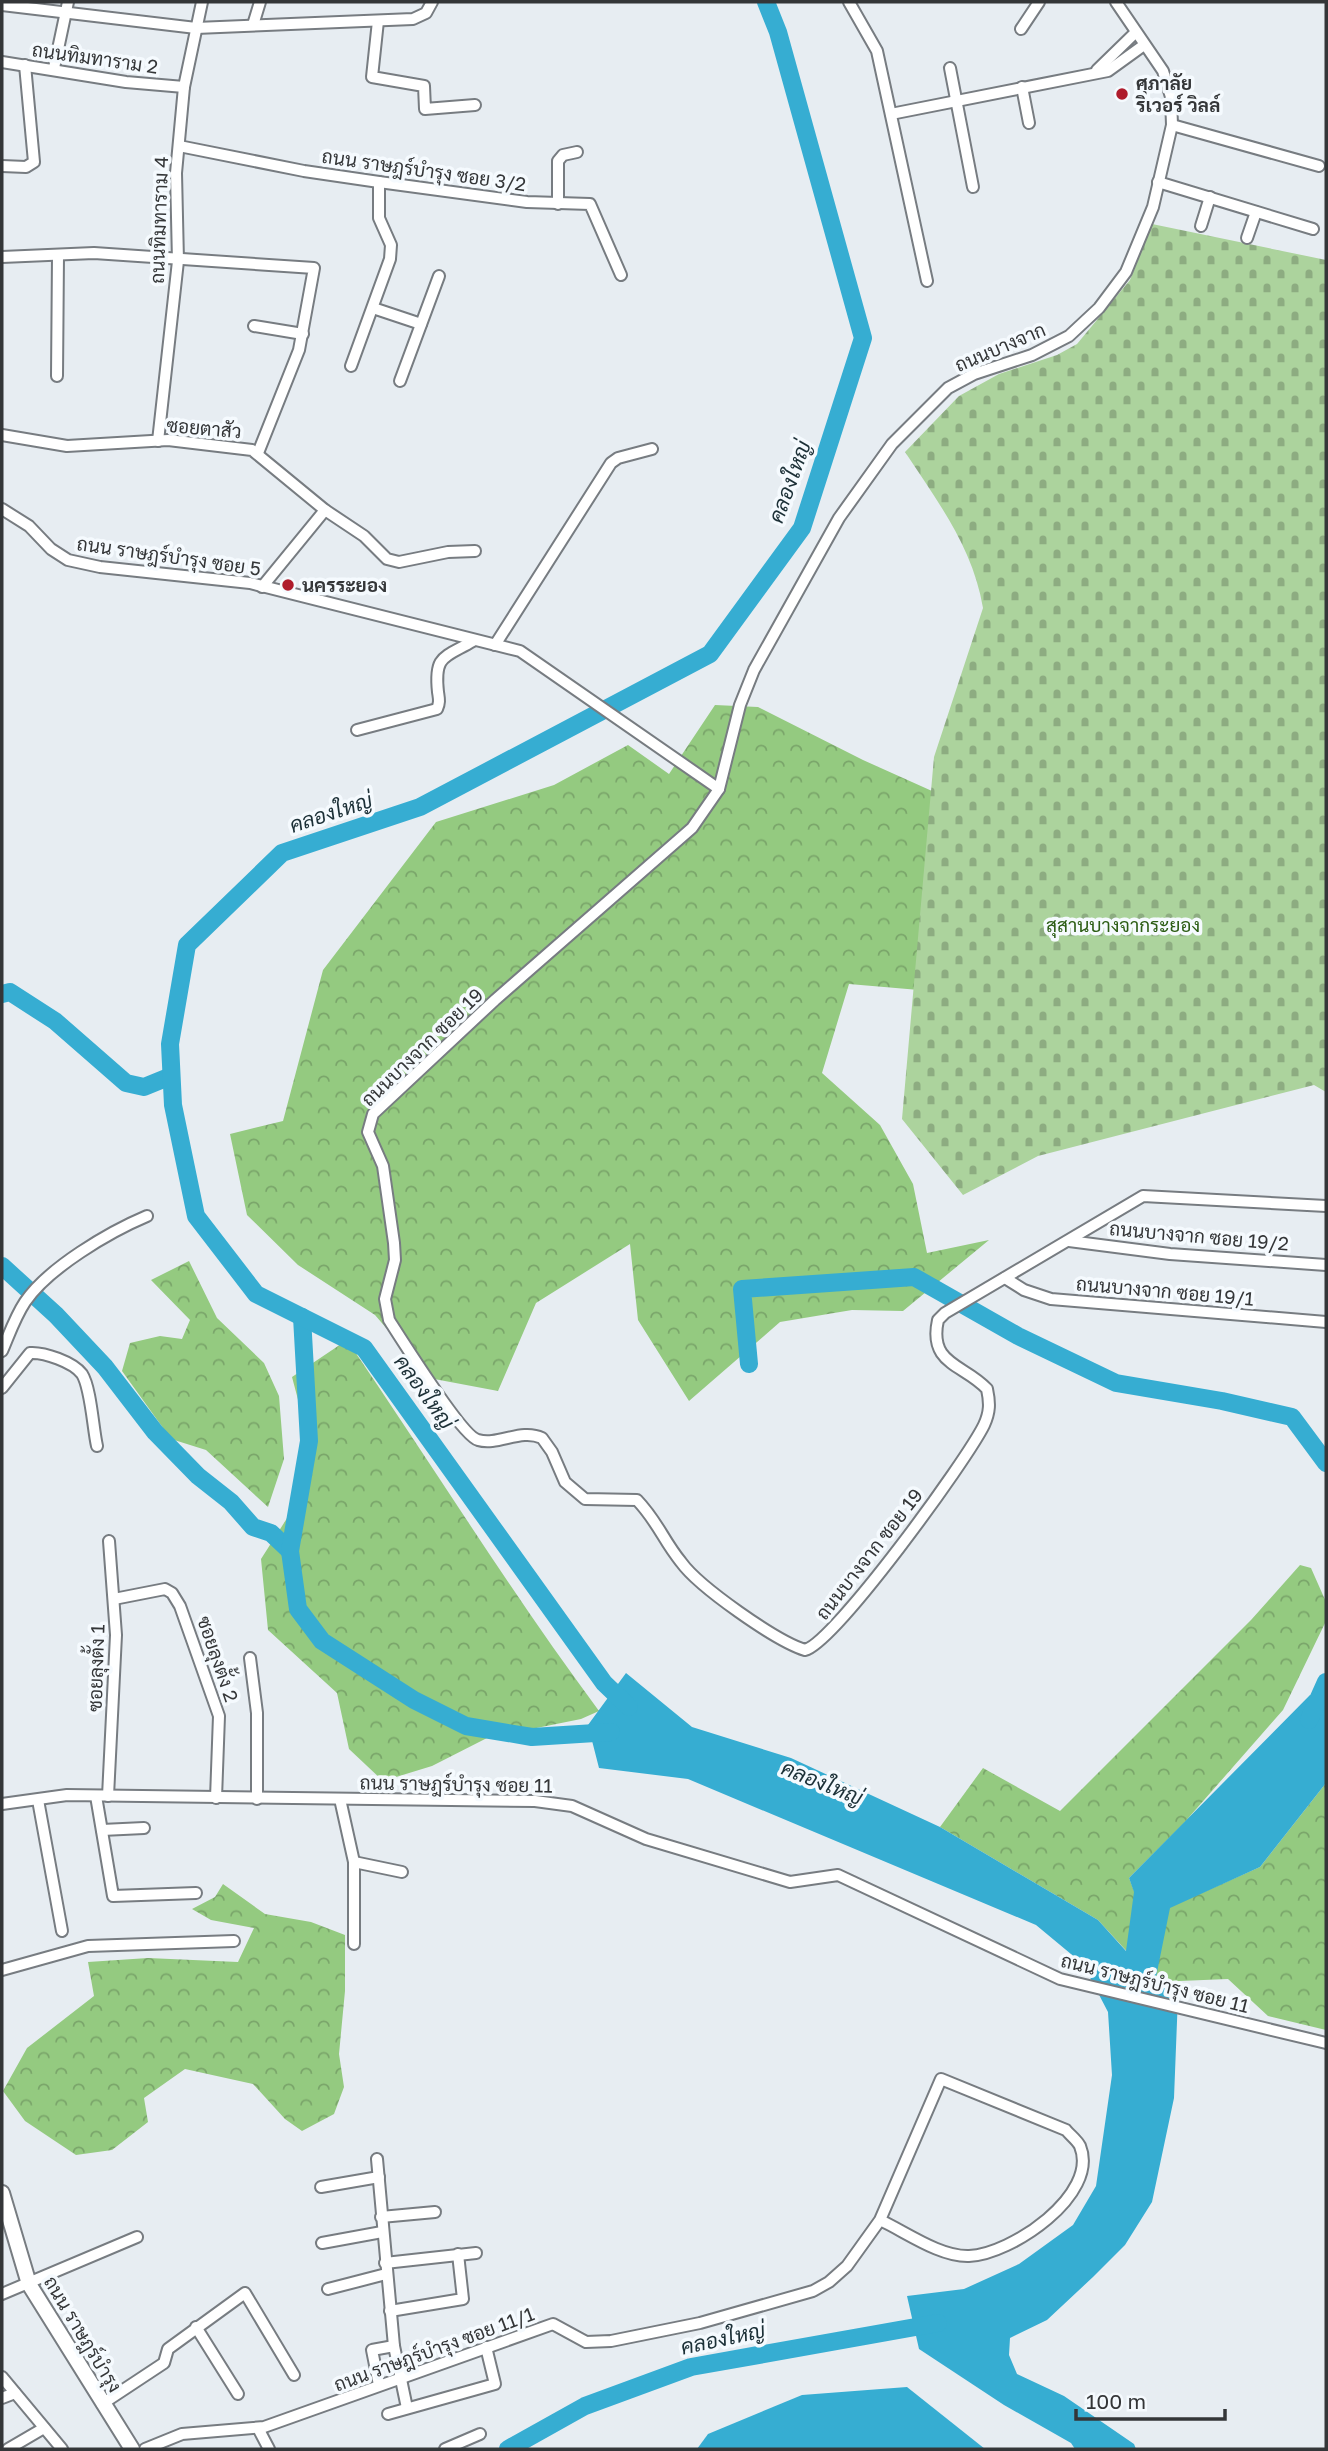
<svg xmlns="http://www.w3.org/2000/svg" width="1328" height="2451" viewBox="0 0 1328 2451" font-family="'Golos Text',Sarabun,sans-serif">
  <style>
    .forest { fill: url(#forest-crowns) }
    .cemetery { fill: url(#cemetery-stones) }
    .water { fill: #36add2 }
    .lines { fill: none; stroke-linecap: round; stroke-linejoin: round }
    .river { stroke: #36add2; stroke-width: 18 }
    .street-casing { stroke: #777c81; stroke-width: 14 }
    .secondary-casing { stroke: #777c81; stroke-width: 18 }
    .street { stroke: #fff; stroke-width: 10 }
    .secondary { stroke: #fff; stroke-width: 14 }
    .poi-dot { fill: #af1c2c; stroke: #f5fafe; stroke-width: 2.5 }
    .labels { text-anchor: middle; stroke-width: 7; stroke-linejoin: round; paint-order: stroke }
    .street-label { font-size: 19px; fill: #343638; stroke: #f5fafe }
    .poi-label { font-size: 19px; font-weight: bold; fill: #343638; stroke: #f5fafe; text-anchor: start }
    .park-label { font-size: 19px; fill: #2c5d14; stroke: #f5fafe }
    .water-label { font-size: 21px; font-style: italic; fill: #1c3037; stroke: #f5fafe }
  </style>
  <defs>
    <pattern id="forest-crowns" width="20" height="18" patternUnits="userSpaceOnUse" patternTransform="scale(1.75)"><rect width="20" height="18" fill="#94ca80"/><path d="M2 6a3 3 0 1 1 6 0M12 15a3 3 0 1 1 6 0" fill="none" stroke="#7aa56a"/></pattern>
    <pattern id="cemetery-stones" width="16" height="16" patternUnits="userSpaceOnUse" patternTransform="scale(1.75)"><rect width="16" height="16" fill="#acd39d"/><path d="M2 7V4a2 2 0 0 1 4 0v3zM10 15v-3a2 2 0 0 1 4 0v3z" fill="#8dac81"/></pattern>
  </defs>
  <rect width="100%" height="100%" fill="#e7edf2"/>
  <g class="forest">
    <path d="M715 705 758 707 863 760 932 791 919 990 849 984 822 1073 880 1125 913 1184 927 1253 989 1240 903 1311 852 1310 780 1322 689 1401 638 1320 630 1244 536 1303 498 1391 429 1378 375 1315 298 1265 247 1215 230 1134 283 1121 323 970 436 822 554 785 628 745 669 774Z"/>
    <path d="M189 1261 217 1318 264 1363 279 1396 284 1459 268 1507 206 1450 171 1439 122 1371 130 1343 160 1336 182 1339 190 1320 151 1280Z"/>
    <path d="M347 1340C431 1463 510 1591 599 1711L581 1719 487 1738 432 1766 383 1781 349 1749 337 1693 268 1630 261 1559 298 1501 310 1470 309 1441 292 1377Z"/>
    <path d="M1300 1565 1311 1568 1326 1602V1621L1283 1710 1183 1824 1129 1878 1142 1911 1170 1907 1260 1867 1326 1783V2030L1268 2016 1228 1979 1155 1982 1098 1920 940 1827 983 1768 1060 1811 1251 1620Z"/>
    <path d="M223 1884 265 1914 311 1922 345 1935V1991L339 2054 344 2087 334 2114 302 2131 285 2119 253 2084 185 2069 144 2098 148 2122 112 2150 76 2155 25 2121 3 2091 27 2048 94 1996 88 1962 148 1958 238 1962 254 1928 211 1920 192 1909 215 1897Z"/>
  </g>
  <path class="cemetery" d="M1152 224 1326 260V1092L1314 1085 1038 1156 963 1195 902 1119 934 757 983 608C973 548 938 502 905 452L959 396 999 374 1057 355 1077 344 1130 280Z"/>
  <g class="water">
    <path d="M626 1673 692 1727 791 1758 940 1827 1098 1920 1126 1951 1134 1892 1129 1878 1310 1695 1326 1700V1783L1260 1867 1170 1908 1155 1982 1178 1996 1174 2098 1152 2202 1125 2245 1093 2277 1047 2320 1010 2338 1009 2355 1017 2374 1064 2396 1134 2444 1136 2449H1075L1071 2443 1004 2405 919 2349 907 2296 964 2289 1019 2264 1073 2225 1096 2186 1112 2075 1108 2012 1083 1964 1036 1925 688 1779 599 1768 588 1725Z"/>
    <path d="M907 2387 985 2449H697L708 2434 802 2395Z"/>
  </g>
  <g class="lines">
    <g class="river">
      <path d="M2 994 10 992 55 1021 126 1083 144 1087 171 1076"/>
      <path d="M2 1266 56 1315 105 1367 155 1432 198 1476 231 1502 253 1527 271 1533 290 1551"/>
      <path d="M302 1317 309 1441 290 1551 298 1609 322 1641 414 1700 466 1726 532 1737 611 1732"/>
      <path d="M749 1364 742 1289 914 1277 1018 1336 1116 1383 1222 1401 1292 1417 1326 1463"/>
      <path d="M629 1707 604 1683 364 1348 256 1294 196 1216 173 1105 170 1044 187 945 282 853 420 807 710 654 802 528 863 338 778 32 766 2"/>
      <path d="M1309 1720 1326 1682"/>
      <path d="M508 2449 585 2406 691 2367 938 2323"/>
    </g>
    <defs>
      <g id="street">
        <path d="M849 2 877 51 927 281"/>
        <path d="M1116 2 1163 71 1171 97 1172 125 1153 207 1126 272 1099 308 1069 336 1032 355 974 374 948 388 892 444 839 518 754 670 740 705 719 789 692 828 495 1000 373 1114 368 1132 383 1166 394 1243 395 1260 385 1299 389 1320C402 1340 462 1436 478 1440 498 1446 521 1428 542 1438L552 1452 565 1482 585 1499 637 1500C658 1522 663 1540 681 1562 699 1587 776 1641 805 1650 835 1642 967 1460 984 1425 990 1412 990 1403 987 1389 964 1364 928 1365 938 1320L945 1313 1143 1196 1326 1206"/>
        <path d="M2 5 196 28 413 19 426 13 432 2"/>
        <path d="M378 21 372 77 424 86 425 109 475 105"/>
        <path d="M253 25 260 2"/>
        <path d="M1021 29 1039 2"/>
        <path d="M2 62 126 82 184 87"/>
        <path d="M54 68 68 2"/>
        <path d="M950 68 973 187"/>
        <path d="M1097 70 1135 33"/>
        <path d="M1022 87 1029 123"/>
        <path d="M891 114 1108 71 1144 45"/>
        <path d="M1172 125 1319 166"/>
        <path d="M179 146 304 171 379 182 527 202 590 204 621 275"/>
        <path d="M2 166 26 167 34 162 25 65"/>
        <path d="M1158 182 1313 229"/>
        <path d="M558 204V161L563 155 577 152"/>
        <path d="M1201 226 1210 197"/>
        <path d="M1247 238 1256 212"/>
        <path d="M2 257 94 253 314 268 299 350 258 453"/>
        <path d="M373 308 421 324"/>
        <path d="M254 326 303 334"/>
        <path d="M351 366 390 259 391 245 379 218V182"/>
        <path d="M57 376 58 256"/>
        <path d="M400 381 439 276"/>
        <path d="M2 435 67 446 168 440 252 450 325 510 364 536 387 559 399 562 448 552 475 551"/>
        <path d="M158 441 178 261 176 173 184 87 202 2"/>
        <path d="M2 509 29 526 51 549 68 560 100 567 250 583 520 651 719 789"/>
        <path d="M262 587 325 510"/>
        <path d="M495 645 611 463 618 458 652 449"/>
        <path d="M357 730 437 709C440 702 439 699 438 692 434 655 444 658 473 641"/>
        <path d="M1069 1241 1170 1254 1326 1265"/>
        <path d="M1005 1278 1024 1290 1051 1299 1326 1322"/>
        <path d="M2 1351C9 1335 15 1317 25 1302 48 1268 109 1232 147 1216"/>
        <path d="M2 1388 30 1353C44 1352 73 1362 82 1374 91 1388 93 1429 97 1446"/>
        <path d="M114 1599 165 1589 172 1593 180 1606 219 1716 216 1798"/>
        <path d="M250 1658 257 1713V1799"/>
        <path d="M96 1796 113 1896 196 1893"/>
        <path d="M108 1796 116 1635 109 1541"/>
        <path d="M340 1799 354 1862V1944"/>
        <path d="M38 1800 62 1931"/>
        <path d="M2 1804 67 1795 535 1801 572 1806 646 1839 790 1882 838 1875 1060 1979 1326 2043"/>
        <path d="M102 1830 144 1828"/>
        <path d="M354 1862 402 1872"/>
        <path d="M2 1970 88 1946 234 1941"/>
        <path d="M377 2159 394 2346 407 2408"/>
        <path d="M321 2187 379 2177"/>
        <path d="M381 2217 435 2212"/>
        <path d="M322 2243 382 2232"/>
        <path d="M385 2263 476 2253"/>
        <path d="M328 2289 386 2274"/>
        <path d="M2 2294 137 2237"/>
        <path d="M390 2311 463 2299 458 2254"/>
        <path d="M196 2327 238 2394"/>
        <path d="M2 2377 62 2449"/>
        <path d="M379 2385 372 2350 394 2346"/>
        <path d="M2 2398 15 2393"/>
        <path d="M102 2404 164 2363 168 2349 245 2293 294 2375"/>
        <path d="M388 2414 495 2384 486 2347"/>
        <path d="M258 2428 269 2449"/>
        <path d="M8 2449 44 2428"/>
        <path d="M145 2449 182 2434 264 2427 553 2324 586 2342 611 2341 700 2323 813 2291 829 2282 847 2266 880 2220 941 2079 1066 2130C1070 2135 1077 2140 1080 2146 1100 2195 1010 2255 969 2256 940 2257 906 2232 880 2220"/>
        <path d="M445 2449 480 2434"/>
      </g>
      <path id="secondary" d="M2 2193 29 2284 132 2449"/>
    </defs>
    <use href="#street" class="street-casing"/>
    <use href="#secondary" class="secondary-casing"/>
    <use href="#street" class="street"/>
    <use href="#secondary" class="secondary"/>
  </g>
  <g class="poi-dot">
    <circle cx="1122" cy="94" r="7"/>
    <circle cx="288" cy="585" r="7"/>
  </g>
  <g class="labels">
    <g class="street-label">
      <text transform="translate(95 58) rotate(8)" y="7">ถนนทิมทาราม 2</text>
      <text transform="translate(424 170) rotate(8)" y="7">ถนน ราษฎร์บำรุง ซอย 3/2</text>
      <text transform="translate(159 220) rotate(-88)" y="7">ถนนทิมทาราม 4</text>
      <text transform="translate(1000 347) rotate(-23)" y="7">ถนนบางจาก</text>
      <text transform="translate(204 428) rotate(5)" y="7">ซอยตาสัว</text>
      <text transform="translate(169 556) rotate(8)" y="7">ถนน ราษฎร์บำรุง ซอย 5</text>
      <text transform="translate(422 1047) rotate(-44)" y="7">ถนนบางจาก ซอย 19</text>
      <text transform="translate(1199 1236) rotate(5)" y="7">ถนนบางจาก ซอย 19/2</text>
      <text transform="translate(1165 1291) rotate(5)" y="7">ถนนบางจาก ซอย 19/1</text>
      <text transform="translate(869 1554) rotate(-52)" y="7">ถนนบางจาก ซอย 19</text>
      <text transform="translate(218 1659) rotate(71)" y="7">ซอยลุงตั้ง 2</text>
      <text transform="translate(96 1668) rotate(-88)" y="7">ซอยลุงตั้ง 1</text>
      <text transform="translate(456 1784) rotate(1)" y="7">ถนน ราษฎร์บำรุง ซอย 11</text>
      <text transform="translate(1155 1983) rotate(14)" y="7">ถนน ราษฎร์บำรุง ซอย 11</text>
      <text transform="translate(83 2334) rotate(59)" y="7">ถนน ราษฎร์บำรุง</text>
      <text transform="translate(434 2349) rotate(-20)" y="7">ถนน ราษฎร์บำรุง ซอย 11/1</text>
    </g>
    <g class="poi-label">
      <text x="1136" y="90">ศุภาลัย<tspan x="1136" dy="22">ริเวอร์ วิลล์</tspan></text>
      <text x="302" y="592">นครระยอง</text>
    </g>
    <g class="park-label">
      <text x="1123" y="932">สุสานบางจากระยอง</text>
    </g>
    <g class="water-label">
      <text transform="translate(790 482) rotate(-70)" y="7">คลองใหญ่</text>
      <text transform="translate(331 813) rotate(-18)" y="7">คลองใหญ่</text>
      <text transform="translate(424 1392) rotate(54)" y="7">คลองใหญ่</text>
      <text transform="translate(822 1783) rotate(22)" y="7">คลองใหญ่</text>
      <text transform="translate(723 2339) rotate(-12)" y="7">คลองใหญ่</text>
    </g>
  </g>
  <rect width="1328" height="2451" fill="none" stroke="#343638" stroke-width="7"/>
  <path d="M1076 2409v10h149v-10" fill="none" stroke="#343638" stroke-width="3.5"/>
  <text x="1086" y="2409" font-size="21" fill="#343638" stroke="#f5fafe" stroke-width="5" paint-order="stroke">100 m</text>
</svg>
